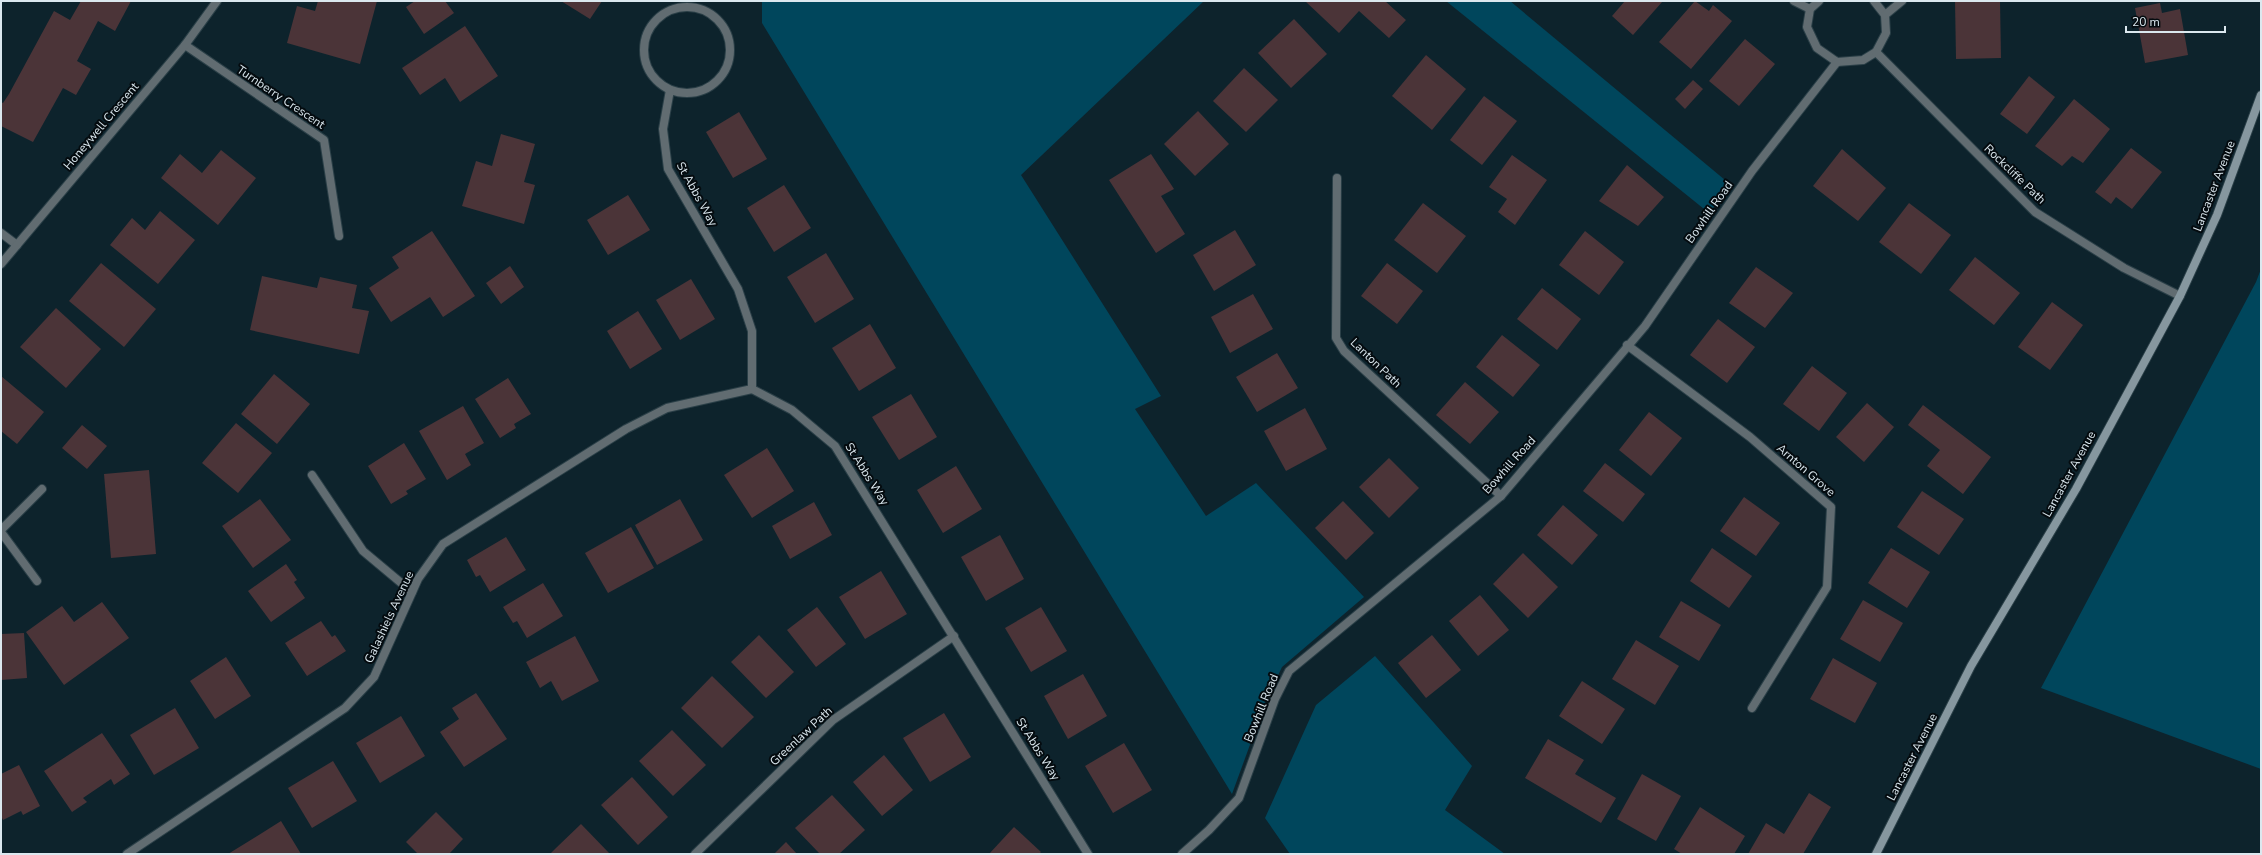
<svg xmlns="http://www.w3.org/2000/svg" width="2262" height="855" viewBox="0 0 2262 855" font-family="'Nunito Sans',sans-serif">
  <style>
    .green { fill: #00465c }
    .building { fill: #4b3438 }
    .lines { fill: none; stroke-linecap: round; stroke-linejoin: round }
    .minor-casing { stroke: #2a3f47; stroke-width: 10 }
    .secondary-casing { stroke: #2a3f47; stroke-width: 10 }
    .minor { stroke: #616c71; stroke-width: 8 }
    .secondary { stroke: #86979f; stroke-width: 8 }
    .labels { text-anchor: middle; stroke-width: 4; stroke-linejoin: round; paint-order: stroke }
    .street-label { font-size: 12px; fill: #dbe8ef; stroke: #040b0f }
  </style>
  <rect width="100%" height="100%" fill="#0d232c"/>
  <g class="green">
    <path d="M762 1H1204L1021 175 1161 396 1135 409 1206 516 1256 483 1364 597 1282 667 1266 701 1232 794 762 23Z"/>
    <path d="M1446 1H1510L1731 185 1709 213Z"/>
    <path d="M2261 269V769L2041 688 2256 282Z"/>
    <path d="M1375 656 1472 766 1445 810 1505 854H1290L1265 818 1316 705Z"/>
  </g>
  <g class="building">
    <path d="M81 1H131L115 31 98 21 77 61 91 69 76 95 63 88 33 142 1 126V102L3 103 9 94 54 11 70 20Z"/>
    <path d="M318 1H377L360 64 287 43 297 6 315 11Z"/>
    <path d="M415 1H445L454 13 424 34 406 7Z"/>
    <path d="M561 1H602L590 19Z"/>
    <path d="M1305 1H1385L1406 20 1389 38 1359 11 1339 33Z"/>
    <path d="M1625 1H1661L1662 2 1633 35 1612 16Z"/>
    <path d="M1695 1 1709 11 1713 5 1732 21 1691 69 1659 42Z"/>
    <path d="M1955 1H2000L2001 58 1956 59Z"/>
    <path d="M2160 3 2162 13 2180 9 2188 55 2145 63 2135 8Z"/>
    <path d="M1294 19 1327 54 1291 88 1258 53Z"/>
    <path d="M465 26 498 76 460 102 445 78 420 95 402 68Z"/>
    <path d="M1745 39 1775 64 1739 106 1709 81Z"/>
    <path d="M1426 55 1466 89 1432 130 1392 96Z"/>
    <path d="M1244 68 1278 100 1246 132 1213 101Z"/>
    <path d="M2029 76 2055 97 2027 134 2000 114Z"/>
    <path d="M1693 80 1703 89 1685 109 1675 99Z"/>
    <path d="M1484 96 1517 121 1482 165 1450 140Z"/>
    <path d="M2074 99 2110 129 2083 163 2072 156 2062 166 2035 146Z"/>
    <path d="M1198 111 1229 144 1195 176 1164 144Z"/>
    <path d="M739 112 767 159 733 178 706 132Z"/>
    <path d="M501 134 535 144 524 182 535 185 524 224 462 206 476 161 492 166Z"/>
    <path d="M2131 148 2162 172 2132 209 2116 197 2111 204 2095 192Z"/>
    <path d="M1842 149 1886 188 1858 221 1813 186Z"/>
    <path d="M221 150 256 178 218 225 161 178 180 154 202 173Z"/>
    <path d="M1151 154 1174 189 1161 196 1185 234 1156 253 1109 180Z"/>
    <path d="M1512 155 1547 180 1515 225 1498 212 1507 199 1489 187Z"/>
    <path d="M1627 165 1664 197 1638 226 1599 201Z"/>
    <path d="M784 185 811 228 774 252 747 208Z"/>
    <path d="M628 195 650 230 608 255 587 220Z"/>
    <path d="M1423 203 1466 236 1437 273 1394 240Z"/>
    <path d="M1909 203 1951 235 1921 274 1879 242Z"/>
    <path d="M160 211 195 240 158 284 110 245 132 218 145 230Z"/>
    <path d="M1235 230 1256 265 1214 291 1193 255Z"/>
    <path d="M432 231 475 296 443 317 430 297 391 322 369 288 399 268 392 257Z"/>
    <path d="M1585 231 1624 262 1599 295 1559 265Z"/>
    <path d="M826 253 854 299 815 323 787 277Z"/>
    <path d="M1975 257 2020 293 1994 325 1949 290Z"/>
    <path d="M101 263 156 309 124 347 69 301Z"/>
    <path d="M1387 263 1423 291 1397 324 1361 296Z"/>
    <path d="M510 266 524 287 501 304 486 283Z"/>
    <path d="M1756 267 1793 293 1765 328 1729 303Z"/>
    <path d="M262 276 317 288 320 277 357 285 352 308 369 311 359 354 250 330Z"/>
    <path d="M691 279 715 319 680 340 656 300Z"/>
    <path d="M1542 288 1581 319 1557 350 1517 319Z"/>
    <path d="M1253 294 1273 329 1230 353 1211 317Z"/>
    <path d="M2052 302 2083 325 2050 370 2018 347Z"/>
    <path d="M56 308 101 349 66 388 20 347Z"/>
    <path d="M638 311 662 349 630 369 607 331Z"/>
    <path d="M1718 319 1755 347 1727 383 1690 355Z"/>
    <path d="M870 324 896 368 859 391 832 348Z"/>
    <path d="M1502 335 1540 365 1513 397 1476 367Z"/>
    <path d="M1277 353 1298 388 1257 412 1236 377Z"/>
    <path d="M1812 366 1847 393 1819 431 1783 404Z"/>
    <path d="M274 374 310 404 277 444 241 414Z"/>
    <path d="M1 376 44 412 17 444 1 431Z"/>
    <path d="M508 378 531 414 514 424 516 428 500 438 475 399Z"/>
    <path d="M1465 382 1499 412 1470 444 1436 415Z"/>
    <path d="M911 394 937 437 899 460 872 417Z"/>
    <path d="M1867 403 1894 427 1864 462 1836 437Z"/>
    <path d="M1923 405 1991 457 1963 494 1927 466 1940 450 1908 425Z"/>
    <path d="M463 406 484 443 465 454 471 465 447 480 419 431Z"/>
    <path d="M1305 408 1327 449 1286 471 1264 431Z"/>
    <path d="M1649 412 1682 438 1651 476 1619 450Z"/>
    <path d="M236 423 272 453 238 493 202 463Z"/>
    <path d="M82 425 107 446 87 469 62 448Z"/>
    <path d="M404 443 426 479 406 491 408 494 391 504 368 466Z"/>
    <path d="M767 448 794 491 752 518 724 475Z"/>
    <path d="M1389 458 1419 488 1389 518 1359 487Z"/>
    <path d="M1605 463 1645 494 1623 522 1583 491Z"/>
    <path d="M956 466 982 509 943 533 917 490Z"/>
    <path d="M149 470 156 554 111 558 104 474Z"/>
    <path d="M1922 491 1964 519 1939 555 1897 527Z"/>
    <path d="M1744 497 1780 523 1756 556 1720 531Z"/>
    <path d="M260 499 291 540 253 568 222 526Z"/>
    <path d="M680 499 703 540 657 565 635 525Z"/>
    <path d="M1343 501 1374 533 1346 560 1315 528Z"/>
    <path d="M814 502 832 535 790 559 772 526Z"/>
    <path d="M1563 505 1598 535 1572 565 1537 535Z"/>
    <path d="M631 527 654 568 608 593 585 553Z"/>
    <path d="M1000 535 1024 579 986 601 961 557Z"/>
    <path d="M506 537 526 570 490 592 480 575 476 577 467 560Z"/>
    <path d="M1712 548 1752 576 1729 608 1690 581Z"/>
    <path d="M1891 548 1930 572 1907 608 1868 583Z"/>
    <path d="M1523 553 1558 587 1528 618 1493 584Z"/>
    <path d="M286 564 297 580 294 582 305 598 271 622 248 591Z"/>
    <path d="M881 571 907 614 865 639 839 597Z"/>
    <path d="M543 583 563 616 527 638 517 621 513 623 503 607Z"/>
    <path d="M1480 595 1509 630 1478 656 1449 621Z"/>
    <path d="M1863 600 1903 623 1880 662 1840 639Z"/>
    <path d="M1681 601 1721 625 1699 661 1659 637Z"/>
    <path d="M102 602 129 638 64 685 26 632 62 606 74 622Z"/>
    <path d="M817 607 846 644 816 667 787 630Z"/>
    <path d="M1041 607 1067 651 1031 672 1005 628Z"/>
    <path d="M321 621 332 637 335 635 346 651 307 676 285 643Z"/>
    <path d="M24 633 27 678 1 680V634Z"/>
    <path d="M759 635 794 672 766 698 731 662Z"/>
    <path d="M1432 635 1461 670 1426 698 1398 663Z"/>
    <path d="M575 636 599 681 562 701 551 681 540 688 526 662Z"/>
    <path d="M1636 640 1679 666 1655 705 1612 679Z"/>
    <path d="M226 657 251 696 215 719 190 681Z"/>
    <path d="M1833 658 1877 683 1855 723 1810 699Z"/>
    <path d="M1083 674 1107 716 1068 739 1044 696Z"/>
    <path d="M712 676 754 717 722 748 681 708Z"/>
    <path d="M1582 681 1625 709 1602 744 1559 716Z"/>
    <path d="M476 693 507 739 464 767 440 732 459 719 452 708Z"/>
    <path d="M175 708 199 748 154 775 130 735Z"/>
    <path d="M944 713 971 757 930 782 903 738Z"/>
    <path d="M401 716 425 756 380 783 356 743Z"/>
    <path d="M672 730 706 765 673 796 639 761Z"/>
    <path d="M102 733 130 774 114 785 111 779 83 798 87 802 72 812 44 771Z"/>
    <path d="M1548 739 1584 760 1575 774 1616 798 1601 823 1525 778Z"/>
    <path d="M1124 743 1152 790 1113 813 1085 766Z"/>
    <path d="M884 755 913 790 882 816 853 782Z"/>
    <path d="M333 761 357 801 312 828 288 788Z"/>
    <path d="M19 765 40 806 23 815 21 811 3 820 1 816V774Z"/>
    <path d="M1642 774 1681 796 1656 841 1617 819Z"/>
    <path d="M632 777 668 817 638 845 601 805Z"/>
    <path d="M1809 793 1831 807 1803 854H1748L1766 823 1784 834Z"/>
    <path d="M832 795 865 830 839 854H820L795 828Z"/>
    <path d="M1700 807 1745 836 1734 854H1682L1674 849Z"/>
    <path d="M436 812 463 839 449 854H418L406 842Z"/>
    <path d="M281 821 301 854H228L262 833Z"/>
    <path d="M581 824 610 854H550L556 848Z"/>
    <path d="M1014 827 1041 852 1039 854H989Z"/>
    <path d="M786 842 797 854H774Z"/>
  </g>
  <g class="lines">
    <defs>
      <g id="minor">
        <path d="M1794 1 1810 9"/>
        <path d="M1819 1 1810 9 1807 27 1817 48 1837 62 1863 60 1876 52 1886 33 1885 15 1874 1"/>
        <circle cx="687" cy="50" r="43"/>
        <path d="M1885 15 1902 1"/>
        <path d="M185 45 324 140 339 236"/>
        <path d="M1876 52 2035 212 2124 268 2180 296"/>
        <path d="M670 90 663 129 668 169 738 289 752 331V389L792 410 835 446 1088 854"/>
        <path d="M1337 178 1336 338 1344 351 1501 496"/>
        <path d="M1 233 17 245"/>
        <path d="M1 264 185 45 217 1"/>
        <path d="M1627 345 1750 437 1831 507 1827 587 1752 708"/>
        <path d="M312 475 363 551 412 592"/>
        <path d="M1 530 42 489"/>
        <path d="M1 532 37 581"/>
        <path d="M127 854 345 708 374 677 418 579 443 544 626 429 667 408 752 389"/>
        <path d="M695 854 833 720 954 636"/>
        <path d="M1182 854 1209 830 1239 798 1275 699 1289 671 1501 496 1645 326 1752 171 1837 62"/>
      </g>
      <path id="secondary" d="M1876 854 1971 666 2076 489 2180 296 2217 215 2261 95"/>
    </defs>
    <use href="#minor" class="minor-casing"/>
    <use href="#secondary" class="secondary-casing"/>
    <use href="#minor" class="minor"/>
    <use href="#secondary" class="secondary"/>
  </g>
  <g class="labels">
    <g class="street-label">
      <text transform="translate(281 97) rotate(34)" y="4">Turnberry Crescent</text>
      <text transform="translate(101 126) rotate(-50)" y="4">Honeywell Crescent</text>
      <text transform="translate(2015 174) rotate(44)" y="4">Rockcliffe Path</text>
      <text transform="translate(2214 186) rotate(-69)" y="4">Lancaster Avenue</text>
      <text transform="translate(697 194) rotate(61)" y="4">St Abbs Way</text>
      <text transform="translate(1709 212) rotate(-55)" y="4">Bowhill Road</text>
      <text transform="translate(1376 363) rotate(44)" y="4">Lanton Path</text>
      <text transform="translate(1509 465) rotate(-48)" y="4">Bowhill Road</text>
      <text transform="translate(1806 470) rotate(41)" y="4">Arnton Grove</text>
      <text transform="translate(867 474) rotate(58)" y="4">St Abbs Way</text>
      <text transform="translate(2069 474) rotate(-61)" y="4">Lancaster Avenue</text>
      <text transform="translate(389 617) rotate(-65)" y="4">Galashiels Avenue</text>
      <text transform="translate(1261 708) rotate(-68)" y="4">Bowhill Road</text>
      <text transform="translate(801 736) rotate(-43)" y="4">Greenlaw Path</text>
      <text transform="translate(1038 749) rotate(58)" y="4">St Abbs Way</text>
      <text transform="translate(1912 757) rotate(-63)" y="4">Lancaster Avenue</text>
    </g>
  </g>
  <rect width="2262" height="855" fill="none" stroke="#dbe8ef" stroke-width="4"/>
  <path d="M2126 26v6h99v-6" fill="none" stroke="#dbe8ef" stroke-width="2"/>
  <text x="2132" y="26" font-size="12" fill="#dbe8ef" stroke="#040b0f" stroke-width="3" paint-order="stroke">20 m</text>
</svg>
